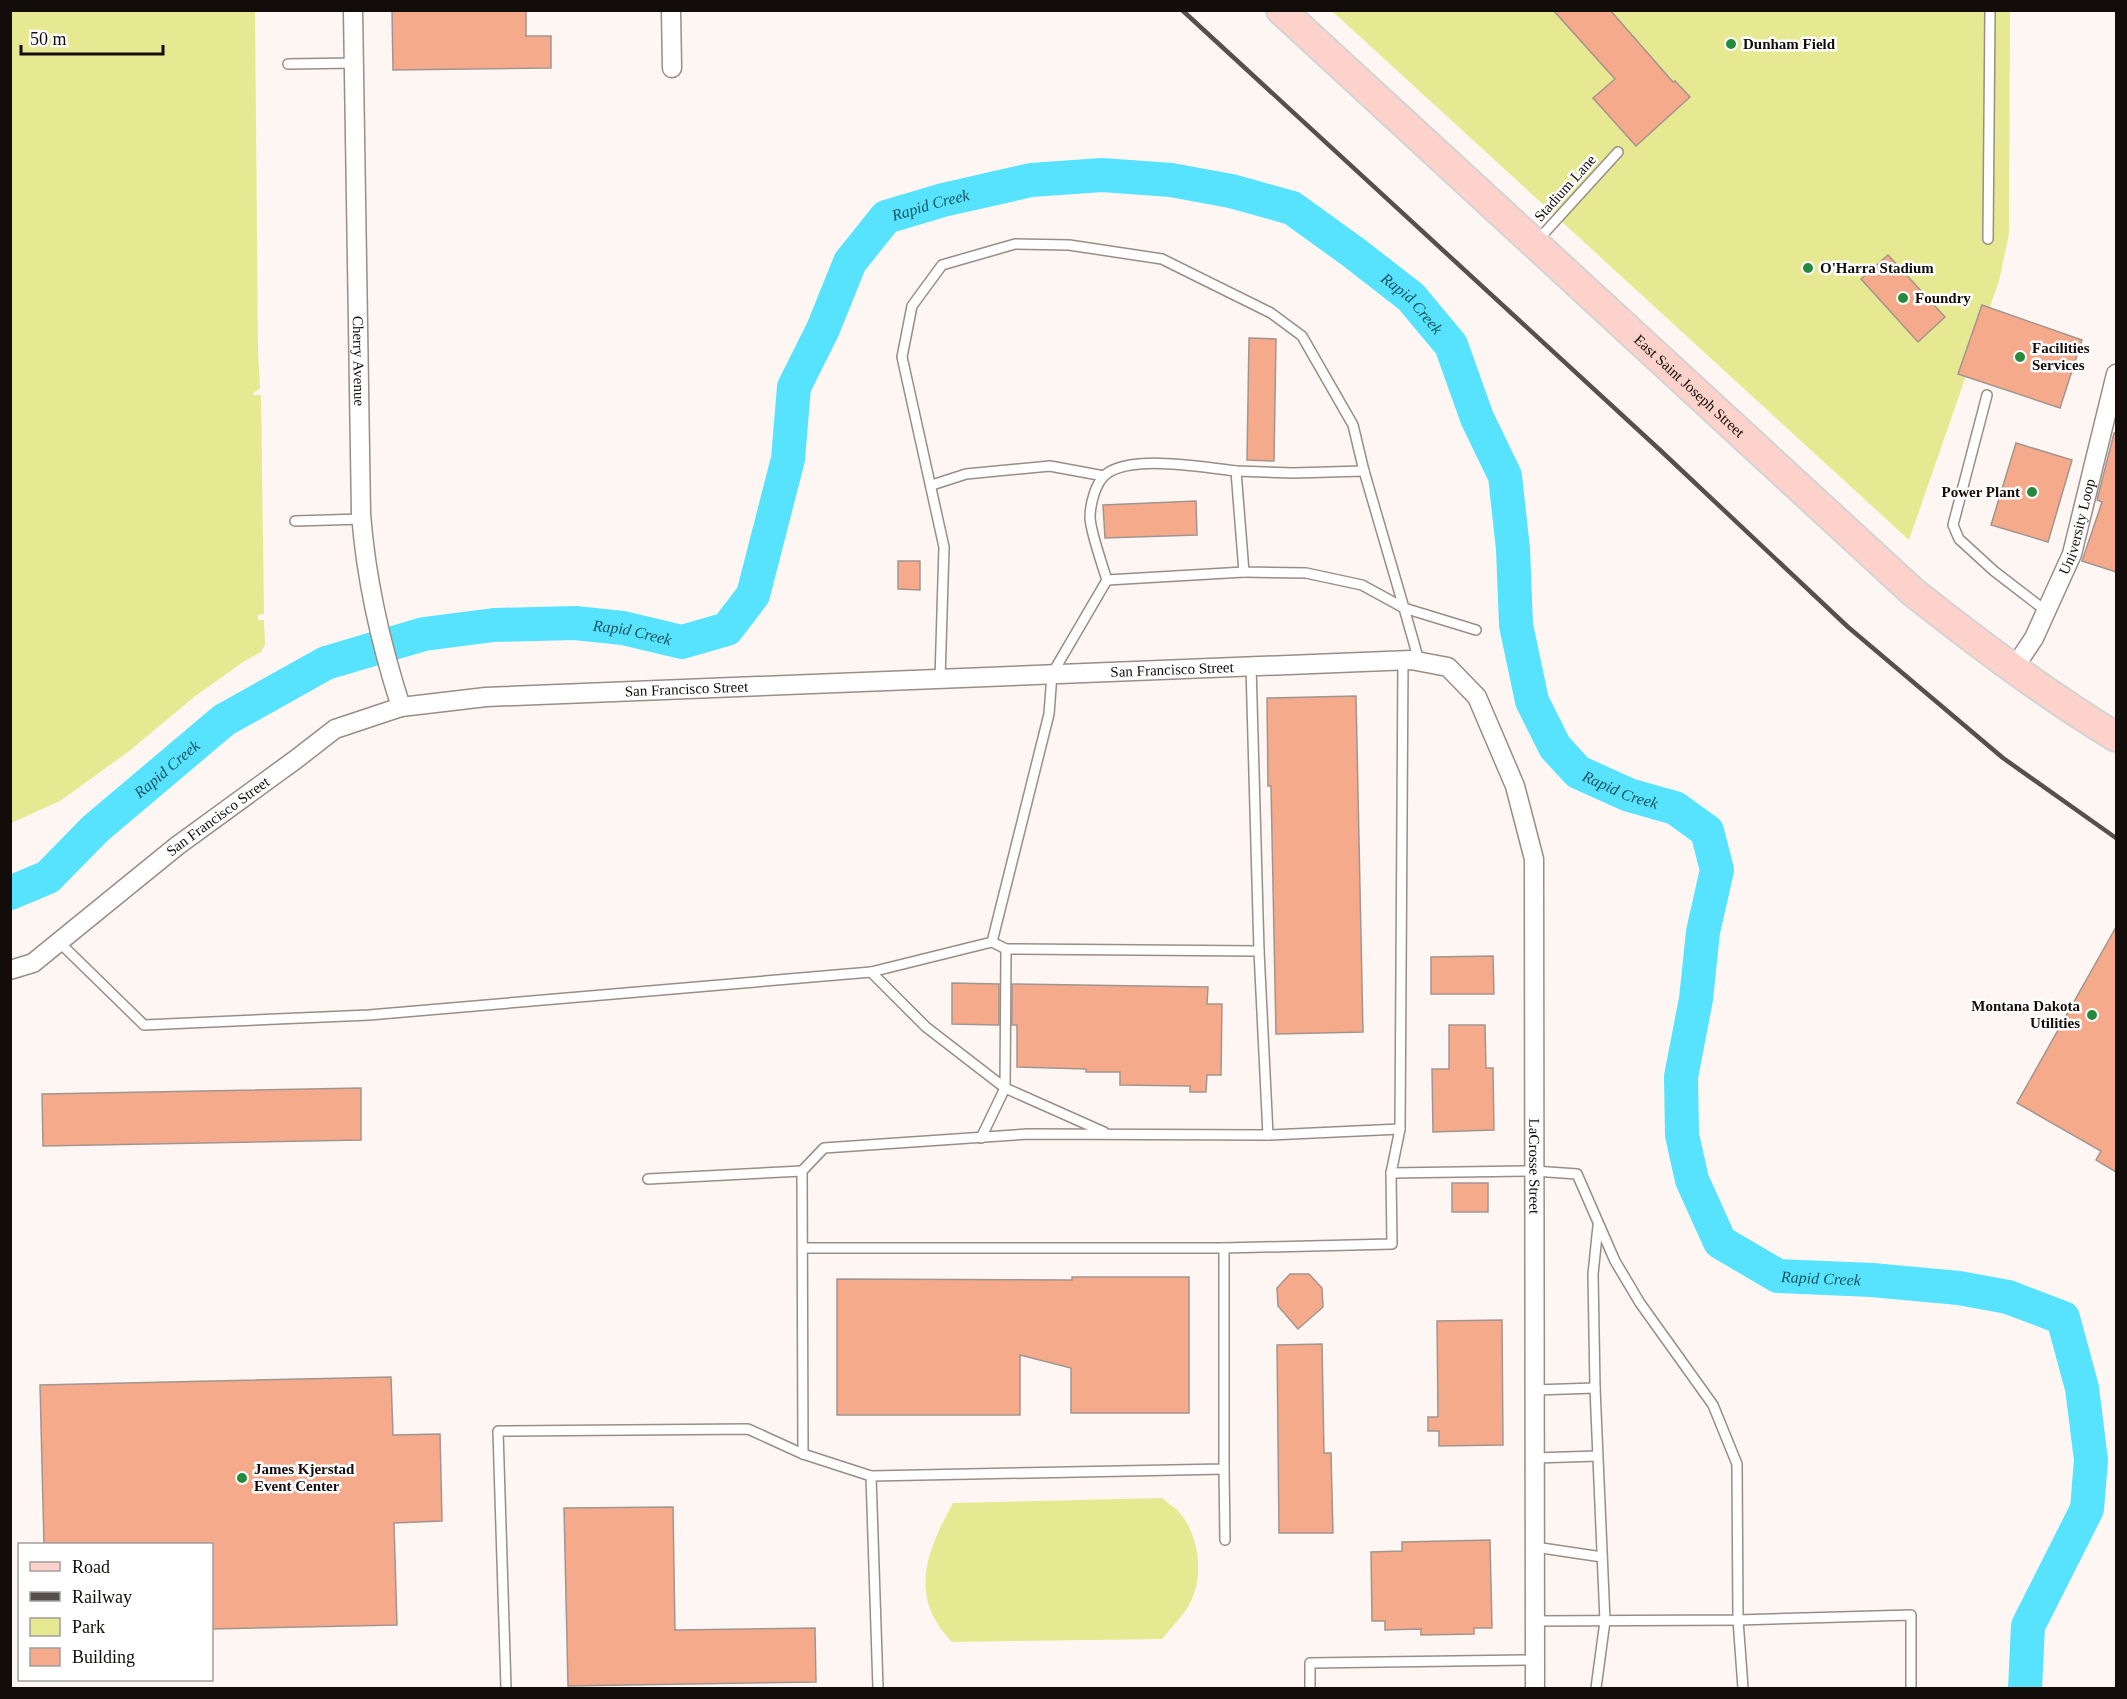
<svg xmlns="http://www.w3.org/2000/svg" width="2127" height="1699" viewBox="0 0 2127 1699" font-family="'Times New Roman',serif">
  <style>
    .green { fill: #e6e992 }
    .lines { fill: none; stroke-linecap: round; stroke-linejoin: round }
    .river { stroke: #57e3fe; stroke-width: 34 }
    .building { fill: #f5aa8b; stroke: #a29590; stroke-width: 1.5 }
    .lane-casing { stroke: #998d86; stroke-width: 12 }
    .street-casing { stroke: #998d86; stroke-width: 21 }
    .primary-casing { stroke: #d4d3d3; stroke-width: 32 }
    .lane { stroke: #fff; stroke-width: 9 }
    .street { stroke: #fff; stroke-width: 18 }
    .primary { stroke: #fdd2ca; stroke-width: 28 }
    .rail { stroke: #56504d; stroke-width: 4.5 }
    .poi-dot { fill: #258a3e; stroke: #fff; stroke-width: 2 }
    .labels { text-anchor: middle; stroke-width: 5; stroke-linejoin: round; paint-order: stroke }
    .poi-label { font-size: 15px; font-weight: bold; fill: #120d0b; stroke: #fff; text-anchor: start }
    .street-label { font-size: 15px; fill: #120d0b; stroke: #fff }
    .water-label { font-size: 16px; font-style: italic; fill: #18535e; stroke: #fff }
  </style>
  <rect width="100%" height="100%" fill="#fef6f2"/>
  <g class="green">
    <path d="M10 11H255L258 350 260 389 254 392V395H261L264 614 258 615V620H264L265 645 261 652 243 662 194 697 128 752 60 801 11 823Z"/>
    <path d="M1332 11H2010L2009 234 1999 281 1909 540Z"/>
    <path d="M1162 1498C1167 1503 1175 1507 1180 1513 1201 1539 1205 1582 1186 1610 1179 1620 1170 1629 1162 1639L952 1642C908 1597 926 1552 953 1503Z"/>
  </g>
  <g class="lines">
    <path class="river" id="s1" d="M10 893 48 877 95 829 224 720 326 663 424 634 494 625 575 623 623 628 682 642 727 629 753 595 788 459 794 387 823 329 850 262 886 217 943 200 1031 180 1102 175 1171 180 1231 191 1292 208 1353 252 1411 297 1451 345 1477 418 1505 476 1513 549 1516 625 1532 701 1555 747 1578 772 1629 795 1675 808 1707 831 1717 870 1703 932 1696 999 1681 1077 1682 1135 1692 1180 1720 1242 1778 1276 1872 1280 1959 1288 2008 1297 2063 1318 2082 1388 2091 1460 2087 1509 2028 1626 2025 1688"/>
  </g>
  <g class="building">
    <path d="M392 10H526V36H551V68L393 70Z"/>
    <path d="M1553 10H1610L1673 82 1675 81 1690 97 1636 146 1593 98 1615 79Z"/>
    <path d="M1888 255 1945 317 1918 342 1861 279Z"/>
    <path d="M1982 305 2082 340 2060 408 1958 374Z"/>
    <path d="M1249 338 1276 339 1274 461 1247 460Z"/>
    <path d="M2114 433 2116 434V572L2082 561 2102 502 2097 500Z"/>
    <path d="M2016 443 2072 460 2048 542 1991 525Z"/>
    <path d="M1196 501 1197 535 1105 538 1103 505Z"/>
    <path d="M898 561H920V590L898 589Z"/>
    <path d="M1356 696 1363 1032 1276 1034 1271 786H1268L1267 698Z"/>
    <path d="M2116 927V1172L2096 1160 2101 1151 2017 1103Z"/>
    <path d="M1493 956 1494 994H1431V957Z"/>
    <path d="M952 983 999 984V1025L952 1024Z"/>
    <path d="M1012 984 1208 987 1207 1004H1222L1221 1075H1207L1206 1092H1190V1086L1120 1085V1072H1086V1069L1017 1067V1025H1012Z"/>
    <path d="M1449 1025H1485L1486 1068H1493L1494 1130 1433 1132 1432 1069H1449Z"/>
    <path d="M361 1088V1140L43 1146 42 1094Z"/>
    <rect x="1452" y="1183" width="36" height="29"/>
    <path d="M1290 1274H1309L1322 1288 1323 1307 1298 1329 1278 1306 1277 1288Z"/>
    <path d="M1072 1277H1189V1413H1071V1368L1020 1355V1415H837V1279L1072 1280Z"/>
    <path d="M1502 1320 1503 1445 1439 1446V1431H1428V1417H1438L1437 1321Z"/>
    <path d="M1322 1344 1324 1453H1331L1333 1533H1279L1277 1345Z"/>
    <path d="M391 1377 393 1435 440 1434 442 1521 394 1523 397 1625 212 1629V1545H44L40 1385Z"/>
    <path d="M673 1507 675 1630 815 1628 816 1682 568 1686 564 1508Z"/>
    <path d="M1490 1540 1492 1628H1474V1634L1421 1635V1629L1385 1630V1621H1372L1371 1552 1402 1551V1542Z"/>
  </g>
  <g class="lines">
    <defs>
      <g id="lane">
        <path d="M288 64 354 63"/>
        <path d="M1988 239 1990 10"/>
        <path d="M1537 241 1618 152"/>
        <path d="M1987 395 1953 525 1959 539 1994 571 2046 611"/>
        <path d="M1236 471 1293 473 1364 471"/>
        <path d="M932 485 966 474 1050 466 1104 476"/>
        <path d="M295 521 362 519"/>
        <path d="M1107 580 1244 572"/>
        <path d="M1251 666 1259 951"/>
        <path d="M940 679 944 547 902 357 912 306 942 265 1015 244 1069 245 1162 259 1271 313 1302 336 1353 425 1364 471 1404 608 1476 630"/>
        <path d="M59 942 144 1025 369 1015 871 972 992 942 1049 714 1052 674 1107 580C1102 564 1091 533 1090 518 1090 505 1095 484 1105 475 1130 454 1204 467 1236 471L1244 572 1306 573 1362 585 1404 608 1419 661"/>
        <path d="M992 942 1006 949 1259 951 1268 1135"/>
        <path d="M871 972 926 1027 1005 1088 1104 1132"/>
        <path d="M981 1138 1005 1088 1006 949"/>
        <path d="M1391 1173 1534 1171 1577 1174 1615 1261 1640 1303 1713 1405 1737 1464 1738 1620 1743 1688"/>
        <path d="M648 1179 802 1171"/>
        <path d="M803 1248H1224"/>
        <path d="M1535 1390 1595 1388"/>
        <path d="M803 1454 802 1171 824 1148 1028 1134 1268 1135 1400 1129"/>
        <path d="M1535 1458 1597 1456"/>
        <path d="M1224 1469 1225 1540"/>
        <path d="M871 1476 1224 1469V1248L1392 1244 1391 1173 1400 1129 1403 660"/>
        <path d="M1535 1547 1602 1557"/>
        <path d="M1535 1621 1738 1620 1911 1615V1688"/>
        <path d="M506 1688 498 1431 748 1429 803 1454 871 1476 878 1688"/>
        <path d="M1310 1688V1663L1535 1660"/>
        <path d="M1596 1688 1605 1621 1595 1388 1593 1274 1598 1226"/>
      </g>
      <g id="street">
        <path id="s2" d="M353 10 361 514C366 579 381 645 401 707"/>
        <path d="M671 10 672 68"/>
        <path id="s3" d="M2014 668 2034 638 2072 554 2116 374"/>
        <path id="s4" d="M10 970 33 963 177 846 295 760 335 729 401 707 486 697 1411 660 1448 667 1477 697 1515 786 1534 859 1535 1688"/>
      </g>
      <g id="primary">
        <path id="s5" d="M1281 10 1913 592C1979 644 2045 694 2116 737"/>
      </g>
    </defs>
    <use href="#lane" class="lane-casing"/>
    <use href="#street" class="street-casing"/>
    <use href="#primary" class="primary-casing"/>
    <use href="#lane" class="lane"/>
    <use href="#street" class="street"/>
    <use href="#primary" class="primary"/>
    <path class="rail" d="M1182 10 1660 450 1848 627 2003 758 2116 838"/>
  </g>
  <g class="poi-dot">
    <circle cx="1731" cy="44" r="6"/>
    <circle cx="1808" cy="268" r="6"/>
    <circle cx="1903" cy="298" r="6"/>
    <circle cx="2020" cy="357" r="6"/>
    <circle cx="2032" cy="492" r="6"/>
    <circle cx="2092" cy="1015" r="6"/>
    <circle cx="242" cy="1478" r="6"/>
  </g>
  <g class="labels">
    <g class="poi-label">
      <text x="1743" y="49">Dunham Field</text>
      <text x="1820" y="273">O'Harra Stadium</text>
      <text x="1915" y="303">Foundry</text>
      <text x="2032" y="353">Facilities<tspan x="2032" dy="17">Services</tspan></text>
      <text x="2020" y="497" text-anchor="end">Power Plant</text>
      <text x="2080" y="1011" text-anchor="end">Montana Dakota<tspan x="2080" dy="17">Utilities</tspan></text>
      <text x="254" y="1474">James Kjerstad<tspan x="254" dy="17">Event Center</tspan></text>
    </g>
    <g class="street-label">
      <text transform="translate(1565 188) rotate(-48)" y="5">Stadium Lane</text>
      <text dy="5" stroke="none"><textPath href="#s2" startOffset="351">Cherry Avenue</textPath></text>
      <text dy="5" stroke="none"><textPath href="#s5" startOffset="555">East Saint Joseph Street</textPath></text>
      <text dy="5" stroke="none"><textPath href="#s3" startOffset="156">University Loop</textPath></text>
      <text dy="5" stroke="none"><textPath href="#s4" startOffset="1248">San Francisco Street</textPath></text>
      <text dy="5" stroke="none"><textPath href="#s4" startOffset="762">San Francisco Street</textPath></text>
      <text dy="5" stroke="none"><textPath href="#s4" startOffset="260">San Francisco Street</textPath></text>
      <text dy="5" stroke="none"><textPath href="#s4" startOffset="2046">LaCrosse Street</textPath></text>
    </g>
    <g class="water-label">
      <text dy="6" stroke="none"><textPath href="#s1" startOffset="1300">Rapid Creek</textPath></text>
      <text dy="6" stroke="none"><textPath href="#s1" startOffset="1822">Rapid Creek</textPath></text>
      <text dy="6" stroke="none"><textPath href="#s1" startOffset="706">Rapid Creek</textPath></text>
      <text dy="6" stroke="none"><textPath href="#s1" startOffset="202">Rapid Creek</textPath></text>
      <text dy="6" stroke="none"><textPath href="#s1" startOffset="2380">Rapid Creek</textPath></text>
      <text dy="6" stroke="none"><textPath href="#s1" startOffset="3010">Rapid Creek</textPath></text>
    </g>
  </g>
  <rect width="2127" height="1699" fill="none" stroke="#120d0b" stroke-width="24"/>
  <rect x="18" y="1543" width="195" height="138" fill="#ffffff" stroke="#a09e9d" stroke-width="1.5"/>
  <rect x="30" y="1562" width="30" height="9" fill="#fdd2ca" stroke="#a09e9d" stroke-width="1.5"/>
  <text x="72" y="1573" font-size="18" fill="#120d0b">Road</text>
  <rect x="30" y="1592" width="30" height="9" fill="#56504d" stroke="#a09e9d" stroke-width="1.5"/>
  <text x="72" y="1603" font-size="18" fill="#120d0b">Railway</text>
  <rect x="30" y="1618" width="30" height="18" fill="#e6e992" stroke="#a09e9d" stroke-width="1.5"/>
  <text x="72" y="1633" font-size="18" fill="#120d0b">Park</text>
  <rect x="30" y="1648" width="30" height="18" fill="#f5aa8b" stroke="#a09e9d" stroke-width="1.5"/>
  <text x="72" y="1663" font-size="18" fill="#120d0b">Building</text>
  <path d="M21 45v9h142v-9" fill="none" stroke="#120d0b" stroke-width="3"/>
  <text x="30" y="45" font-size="18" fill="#120d0b" stroke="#ffffff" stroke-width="4.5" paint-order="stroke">50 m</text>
</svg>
